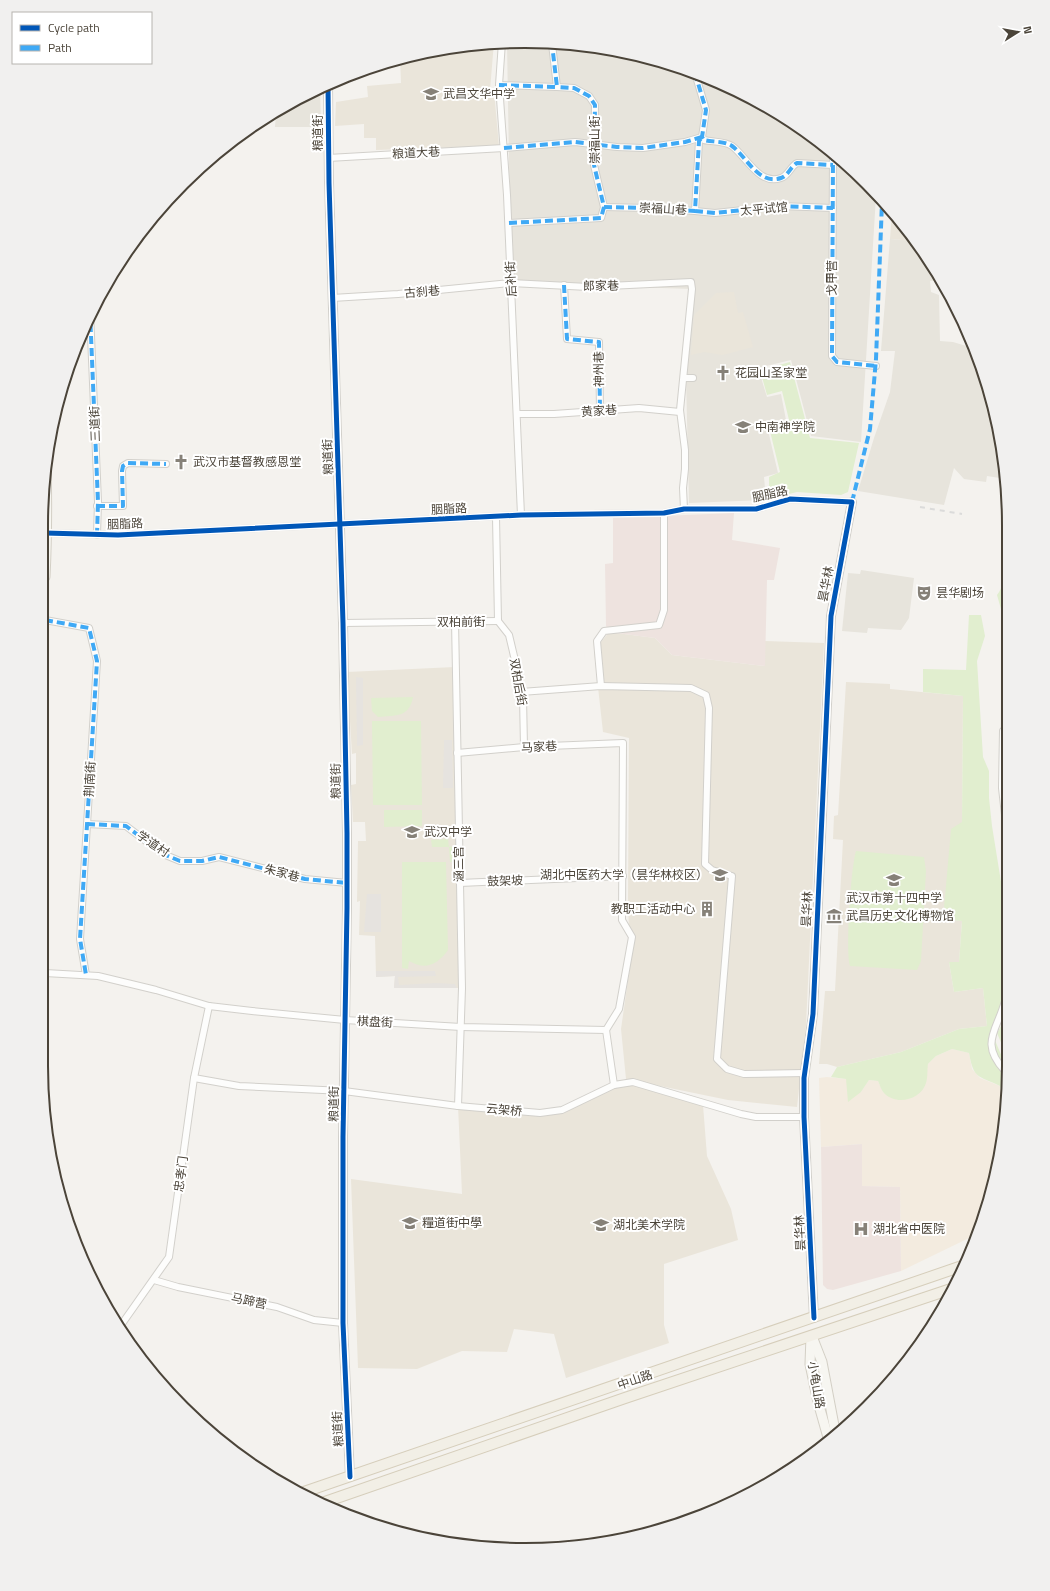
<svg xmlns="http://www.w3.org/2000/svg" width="1050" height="1591" viewBox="0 0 1050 1591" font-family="'Titillium Web','Noto Sans SC',sans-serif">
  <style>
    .residential { fill: #e7e4dc }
    .commercial { fill: #f3ebdf }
    .education { fill: #eae5da }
    .medical { fill: #eee3df }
    .green { fill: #e1eecf }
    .parking { fill: #e6e3df }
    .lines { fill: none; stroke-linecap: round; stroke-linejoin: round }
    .minor-casing { stroke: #d2d0cb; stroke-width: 8 }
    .tertiary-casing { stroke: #d2d0cb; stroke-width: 10 }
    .secondary-casing { stroke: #d3cfc5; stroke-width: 11 }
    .primary-casing { stroke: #d6cebb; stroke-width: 12 }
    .minor { stroke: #fdfdfc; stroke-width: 6 }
    .tertiary { stroke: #fdfdfc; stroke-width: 8 }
    .secondary { stroke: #f7f6f1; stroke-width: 9 }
    .primary { stroke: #f2efe6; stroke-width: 10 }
    .rail { stroke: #dbdbda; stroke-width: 2; stroke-dasharray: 5 5; stroke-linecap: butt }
    .quiet { stroke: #3fa9f5; stroke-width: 4; stroke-dasharray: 8 4; stroke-linecap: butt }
    .cycleway-casing { stroke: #fff; stroke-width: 8 }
    .cycleway { stroke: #0057b8; stroke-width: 5 }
    .labels { text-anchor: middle; stroke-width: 4; stroke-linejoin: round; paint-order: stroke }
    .poi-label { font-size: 12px; fill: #4b4439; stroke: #fff; text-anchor: start }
    .street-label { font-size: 12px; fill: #4b4439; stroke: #fff }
    .rim { fill: none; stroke: #4b4439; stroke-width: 2 }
  </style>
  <rect width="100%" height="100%" fill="#f4f2ee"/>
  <g class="residential">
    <path d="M507 42 588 45 681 67 767 106 844 161 876 196 861 442 811 436 791 360 758 368 767 397 781 394 786 420 767 426 778 473 764 477 766 500 689 503 686 378 692 289 511 283Z"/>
    <path d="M320 87 321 127H275L276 113 311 91Z"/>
    <path d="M890 239 915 241 940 280 930 281 931 292 939 295 940 341 953 342 973 348 993 400 1006 479 987 476 986 482 964 479 954 468 944 505 858 491 874 438 890 392 895 351H881Z"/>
    <path d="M861 570 914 578 909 618 901 630 868 628 867 633 842 631 848 573 860 574Z"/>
  </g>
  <path class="commercial" d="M952 1049 969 1053 972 1069 980 1078 1000 1086 1005 1100V1129L983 1221 980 1229 967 1239 901 1271 900 1187 862 1186V1144L821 1147 819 1078 827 1077 846 1079 861 1092 869 1080 878 1081 883 1092 926 1071 928 1064 936 1056Z"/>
  <g class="education">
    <path d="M494 42 490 90 494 91 499 146 376 150V138H364V124L335 126 336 102 368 97 367 86 401 83 400 57Z"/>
    <path d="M892 212 909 231 915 241 890 239Z"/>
    <path d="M734 292 738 313 743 312 753 347 723 355 704 352 691 355 694 315 716 293Z"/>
    <path d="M609 632 655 638 672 655 764 666 765 641 824 643 806 1025 797 1107 728 1100 626 1079 621 1029 630 966 628 898 629 738 603 732 594 651Z"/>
    <path d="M455 667 462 988H394L395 976 376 977 375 936 359 935 360 901 357 902 358 841H366L365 822H353L351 785 356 784V753L352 754 347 672Z"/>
    <path d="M846 682 890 684V689L963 696 962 822 943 919 962 921 959 962H949L954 992 983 988 987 1026 959 1029 901 1052 837 1067 827 1064H819L825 991H835L843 840 833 839 834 816 838 815Z"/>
    <path d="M633 1082 703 1105 707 1156 731 1209 738 1240 664 1264V1325L669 1343 566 1378 554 1334 514 1329 507 1352 462 1351 417 1369 358 1368 351 1179 462 1194 458 1106 540 1113 562 1110 614 1085Z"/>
  </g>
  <g class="medical">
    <path d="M734 513 732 540 780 548 774 580H767L765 666 672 655 655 638 609 632 606 626 605 564 613 563V518Z"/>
    <path d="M862 1144V1186L900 1187 901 1271 833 1290 827 1289 823 1285 821 1147Z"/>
  </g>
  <g class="green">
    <path d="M790 362 810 438 859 443 848 492 841 495 797 492 769 499V477L780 472 769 427 789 420 782 391 767 395 760 370Z"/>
    <path d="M1008 532 1007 630 997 595C1008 582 1005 553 1005 536Z"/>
    <path d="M969 615H981L985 636 977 661 983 757 989 771V798L992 826 1002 888 1004 911 1006 942 1001 985V1005L994 1038 1005 1064V1100L1000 1086C978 1075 974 1080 969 1053L952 1049 936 1056 928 1064C927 1070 928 1077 926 1083 921 1100 896 1106 884 1093 881 1090 880 1085 878 1081L869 1080 861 1092 848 1102 846 1079 831 1077 837 1067 901 1052 959 1029 987 1026 983 988 954 992 949 962H959L962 921 943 919 951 829 962 822 963 696 923 692V669L966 670Z"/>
    <path d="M413 697C409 718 396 715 378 717L372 711 371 698Z"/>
    <path d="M372 721H421L422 805H373Z"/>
    <path d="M384 810H422V826L384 827Z"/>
    <path d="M448 839 449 847 459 845V862H450L449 847H432L431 840Z"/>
    <path d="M856 851 924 857 926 871 921 961 917 970 850 966C845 952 851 866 856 851Z"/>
    <path d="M402 862H446L448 950C438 964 426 971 409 961L408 969 402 968Z"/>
    <path d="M1004 1021H1005V1052L997 1033Z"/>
  </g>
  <g class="parking">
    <path d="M356 677 363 678V745L357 746Z"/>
    <path d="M444 740H452L453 788H443Z"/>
    <path d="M367 894H381V932H364Z"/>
    <path d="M376 971H435L436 976 398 977 399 985 436 983 455 984 457 988H394L395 976 376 977Z"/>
  </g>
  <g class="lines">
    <defs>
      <g id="minor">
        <path d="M502 42 499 85 507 195 521 515"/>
        <path d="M695 73 706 110 702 137 704 140C712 142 725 141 732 146 746 156 759 186 781 178 789 175 790 167 797 163L833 165"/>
        <path d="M499 85 557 87 552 44"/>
        <path d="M833 153 832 356 837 362 876 366"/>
        <path d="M328 158 504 148 575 142 617 147 643 148 685 142 702 137"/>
        <path d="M604 207 648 208 695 211 699 141 702 137"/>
        <path d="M695 211 715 213 780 206 833 208"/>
        <path d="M509 223 601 218 604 207 594 165 595 105 589 96 574 88 557 87"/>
        <path d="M564 285 567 339 599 342 600 411"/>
        <path d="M332 298 398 294 511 283 588 287 691 282 692 289 680 410 685 450V469L683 488 684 509"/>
        <path d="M90 312 98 502 97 535"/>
        <path d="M686 378H693"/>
        <path d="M517 414H554L639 408 680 412"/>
        <path d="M97 506H123L122 471 123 466 128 463 166 464"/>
        <path d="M496 517 498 621"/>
        <path d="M45 533 118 535 521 515 664 513 684 509H756L790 499 852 502"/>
        <path d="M45 620 89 628 97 661 80 939 86 975"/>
        <path d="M455 621 462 988 458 1106"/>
        <path d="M498 621 509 635 518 673 523 697 524 747"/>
        <path d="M343 623 498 621"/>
        <path d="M601 686 597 641 604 631 659 625 664 610V513"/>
        <path d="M521 692 601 686 691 688 706 695 709 708 705 864 712 870 732 876 717 1059 727 1069 744 1074 804 1073"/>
        <path d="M1003 731 1002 788 1006 824"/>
        <path d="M457 753 524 747 623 743 622 920 632 937 619 1009 606 1030"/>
        <path d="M87 824 126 826 163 854 180 861H202L219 857 305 879 347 883"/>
        <path d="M460 883 623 876"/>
        <path d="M45 973 98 976 156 990 209 1006 252 1011 345 1020 461 1027 606 1030 614 1085"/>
        <path d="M1005 1071C979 1043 997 1031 1005 1001"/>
        <path d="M194 1078 239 1086 344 1091 458 1106 540 1113 562 1110 614 1085 633 1082 741 1114 756 1117H804"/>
        <path d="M154 1280 178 1287 277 1307 314 1320 343 1323"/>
        <path d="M119 1328 169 1257 194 1078 209 1006"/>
      </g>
      <g id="tertiary">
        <path d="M328 85 329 183 343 623 347 833V908L343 1137V1323L350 1477"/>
        <path d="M814 1318 804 1117V1078L813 1014 831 616 852 502"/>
      </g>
      <g id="secondary">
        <path d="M45 577C47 537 47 497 46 457"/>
        <path d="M811 1336 810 1364 818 1402 829 1441"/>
        <path d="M813 1339 822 1362 836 1436"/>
      </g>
      <g id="primary">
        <path d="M304 1492 965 1265"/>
        <path d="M322 1503 625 1398 954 1288"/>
      </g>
    </defs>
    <use href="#minor" class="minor-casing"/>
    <use href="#tertiary" class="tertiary-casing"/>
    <use href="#secondary" class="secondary-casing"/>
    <use href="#primary" class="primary-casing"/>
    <use href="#minor" class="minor"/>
    <use href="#tertiary" class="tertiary"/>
    <use href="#secondary" class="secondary"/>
    <use href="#primary" class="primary"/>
    <path class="rail" d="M920 507 962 514"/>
    <g class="quiet">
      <path d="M695 73 706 110 702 137 704 140C712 142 725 141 732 146 746 156 759 186 781 178 789 175 790 167 797 163L833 165"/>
      <path d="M499 85 557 87 552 44"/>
      <path d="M504 148 575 142 617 147 643 148 685 142 702 137"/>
      <path d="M833 153 832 356 837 362 876 366"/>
      <path d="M604 207 648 208 695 211 699 141 702 137"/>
      <path d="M695 211 715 213 780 206 833 208"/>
      <path d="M509 223 601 218 604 207 594 165 595 105 589 96 574 88 557 87"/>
      <path d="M564 285 567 339 599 342 600 411"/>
      <path d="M90 312 98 502 97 535"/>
      <path d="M852 502 870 429 876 359 882 202"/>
      <path d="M97 506H123L122 471 123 466 128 463 166 464"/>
      <path d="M45 620 89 628 97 661 80 939 86 975"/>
      <path d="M87 824 126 826 163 854 180 861H202L219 857 305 879 347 883"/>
    </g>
    <defs>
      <g id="cycleway">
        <path d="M328 85 329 183 343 623 347 833V908L343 1137V1323L350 1477"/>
        <path d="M45 533 118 535 521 515 664 513 684 509H756L790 499 852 502 831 616 813 1014 804 1078V1117L814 1318"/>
      </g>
    </defs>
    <use href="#cycleway" class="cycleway-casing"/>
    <use href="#cycleway" class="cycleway"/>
  </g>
  <defs>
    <symbol id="school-bare" viewBox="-9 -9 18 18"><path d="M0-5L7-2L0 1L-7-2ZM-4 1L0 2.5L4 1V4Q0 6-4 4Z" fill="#868178" stroke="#fff" stroke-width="2.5" paint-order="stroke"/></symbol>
    <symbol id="church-bare" viewBox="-9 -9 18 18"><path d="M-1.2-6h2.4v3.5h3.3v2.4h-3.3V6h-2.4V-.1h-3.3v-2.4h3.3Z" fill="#868178" stroke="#fff" stroke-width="2.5" paint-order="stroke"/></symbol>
    <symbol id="theatre-bare" viewBox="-9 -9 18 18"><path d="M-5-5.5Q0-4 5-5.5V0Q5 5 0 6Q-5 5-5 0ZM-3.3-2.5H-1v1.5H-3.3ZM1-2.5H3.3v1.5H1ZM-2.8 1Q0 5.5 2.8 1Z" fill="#868178" stroke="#fff" stroke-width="2.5" paint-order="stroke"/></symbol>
    <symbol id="university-bare" viewBox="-9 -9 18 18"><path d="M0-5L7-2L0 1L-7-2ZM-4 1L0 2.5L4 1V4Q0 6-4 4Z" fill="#868178" stroke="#fff" stroke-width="2.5" paint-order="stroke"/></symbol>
    <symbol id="building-bare" viewBox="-9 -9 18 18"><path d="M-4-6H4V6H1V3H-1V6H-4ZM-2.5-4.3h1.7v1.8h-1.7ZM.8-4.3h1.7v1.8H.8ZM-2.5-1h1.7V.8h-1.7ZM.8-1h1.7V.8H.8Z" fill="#868178" stroke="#fff" stroke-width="2.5" paint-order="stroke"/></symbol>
    <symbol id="museum-bare" viewBox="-9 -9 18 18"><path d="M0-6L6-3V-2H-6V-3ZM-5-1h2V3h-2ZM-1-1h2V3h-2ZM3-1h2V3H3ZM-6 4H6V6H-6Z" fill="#868178" stroke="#fff" stroke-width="2.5" paint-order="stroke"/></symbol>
    <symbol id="hospital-bare" viewBox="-9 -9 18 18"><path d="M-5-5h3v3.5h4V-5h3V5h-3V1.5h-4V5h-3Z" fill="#868178" stroke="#fff" stroke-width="2.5" paint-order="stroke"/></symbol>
  </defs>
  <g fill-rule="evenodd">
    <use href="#school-bare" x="420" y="83" width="22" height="22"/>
    <use href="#church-bare" x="712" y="362" width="22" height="22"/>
    <use href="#school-bare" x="732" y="416" width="22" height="22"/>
    <use href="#church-bare" x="170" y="451" width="22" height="22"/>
    <use href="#theatre-bare" x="913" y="582" width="22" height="22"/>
    <use href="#school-bare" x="401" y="821" width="22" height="22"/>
    <use href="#university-bare" x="709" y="864" width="22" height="22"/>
    <use href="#school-bare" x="883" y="869" width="22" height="22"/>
    <use href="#building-bare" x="696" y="898" width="22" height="22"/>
    <use href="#museum-bare" x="823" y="905" width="22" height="22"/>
    <use href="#school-bare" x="399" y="1212" width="22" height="22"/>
    <use href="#university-bare" x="590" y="1214" width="22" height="22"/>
    <use href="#hospital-bare" x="850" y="1218" width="22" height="22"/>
  </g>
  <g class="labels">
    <g class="poi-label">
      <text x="443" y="98">武昌文华中学</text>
      <text x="735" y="377">花园山圣家堂</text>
      <text x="755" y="431">中南神学院</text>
      <text x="193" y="466">武汉市基督教感恩堂</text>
      <text x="936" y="597">昙华剧场</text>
      <text x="424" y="836">武汉中学</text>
      <text x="708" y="879" text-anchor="end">湖北中医药大学（昙华林校区）</text>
      <text x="894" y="902" text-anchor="middle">武汉市第十四中学</text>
      <text x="695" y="913" text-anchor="end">教职工活动中心</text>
      <text x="846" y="920">武昌历史文化博物馆</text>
      <text x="422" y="1227">糧道街中學</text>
      <text x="613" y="1229">湖北美术学院</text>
      <text x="873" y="1233">湖北省中医院</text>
    </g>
    <g class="street-label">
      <text transform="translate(318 133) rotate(-90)" y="4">粮道街</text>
      <text transform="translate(595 140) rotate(-90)" y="4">崇福山街</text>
      <text transform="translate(416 153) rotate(-3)" y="4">粮道大巷</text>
      <text transform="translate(663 209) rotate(3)" y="4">崇福山巷</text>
      <text transform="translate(764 209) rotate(-5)" y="4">太平试馆</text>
      <text transform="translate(832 278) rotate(-90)" y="4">戈甲营</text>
      <text transform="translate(511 279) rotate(-93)" y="4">后补街</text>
      <text transform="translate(601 286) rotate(-1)" y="4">郎家巷</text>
      <text transform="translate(422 292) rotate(-5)" y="4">古刹巷</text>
      <text transform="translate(599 369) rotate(-91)" y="4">神州巷</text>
      <text transform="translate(599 411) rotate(-4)" y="4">黄家巷</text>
      <text transform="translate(95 424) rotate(-92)" y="4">三道街</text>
      <text transform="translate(328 457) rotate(-92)" y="4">粮道街</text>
      <text transform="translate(770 494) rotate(-12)" y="4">胭脂路</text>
      <text transform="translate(449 509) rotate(-3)" y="4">胭脂路</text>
      <text transform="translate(125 524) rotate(-2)" y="4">胭脂路</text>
      <text transform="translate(826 584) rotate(-79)" y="4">昙华林</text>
      <text x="461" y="626">双柏前街</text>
      <text transform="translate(518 682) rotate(80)" y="4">双柏后街</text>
      <text transform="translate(539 747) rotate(-3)" y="4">马家巷</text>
      <text transform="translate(90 779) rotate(-87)" y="4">荆南街</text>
      <text transform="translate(336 781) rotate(-91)" y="4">粮道街</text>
      <text transform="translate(153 844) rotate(34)" y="4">学道村</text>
      <text transform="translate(459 864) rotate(-91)" y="4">涵三宫</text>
      <text transform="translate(282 873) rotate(15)" y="4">朱家巷</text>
      <text transform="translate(505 881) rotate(-2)" y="4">鼓架坡</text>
      <text transform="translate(807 909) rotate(-87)" y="4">昙华林</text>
      <text transform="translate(375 1022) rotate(3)" y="4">棋盘街</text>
      <text transform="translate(334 1104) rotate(-89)" y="4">粮道街</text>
      <text transform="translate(504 1110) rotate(5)" y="4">云架桥</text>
      <text transform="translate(181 1174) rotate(-82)" y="4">忠孝门</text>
      <text transform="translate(800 1233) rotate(-93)" y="4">昙华林</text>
      <text transform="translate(249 1301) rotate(12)" y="4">马蹄营</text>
      <text transform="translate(635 1380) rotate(-19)" y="4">中山路</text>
      <text transform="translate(816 1385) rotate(80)" y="4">小龟山路</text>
      <text transform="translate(338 1429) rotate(-93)" y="4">粮道街</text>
    </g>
  </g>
  <path d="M0 0H1050V1591H0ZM525 48H525A477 477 0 0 1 1002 525V1066A477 477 0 0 1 525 1543H525A477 477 0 0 1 48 1066V525A477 477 0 0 1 525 48Z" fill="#f1f0ef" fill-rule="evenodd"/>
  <path class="rim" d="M525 48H525A477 477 0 0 1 1002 525V1066A477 477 0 0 1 525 1543H525A477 477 0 0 1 48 1066V525A477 477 0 0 1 525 48Z"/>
  <rect x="12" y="12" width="140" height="52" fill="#ffffff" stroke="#b7b4b0"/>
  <rect x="20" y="25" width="20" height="6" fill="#0057b8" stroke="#b7b4b0"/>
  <text x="48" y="32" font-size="12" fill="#4b4439">Cycle path</text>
  <rect x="20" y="45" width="20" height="6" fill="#3fa9f5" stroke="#b7b4b0"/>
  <text x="48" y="52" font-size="12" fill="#4b4439">Path</text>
  <g transform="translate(1018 32) rotate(79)" stroke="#ffffff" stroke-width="3" paint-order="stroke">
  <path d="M0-3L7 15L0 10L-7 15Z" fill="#4b4439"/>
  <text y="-6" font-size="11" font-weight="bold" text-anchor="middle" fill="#4b4439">N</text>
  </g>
</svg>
